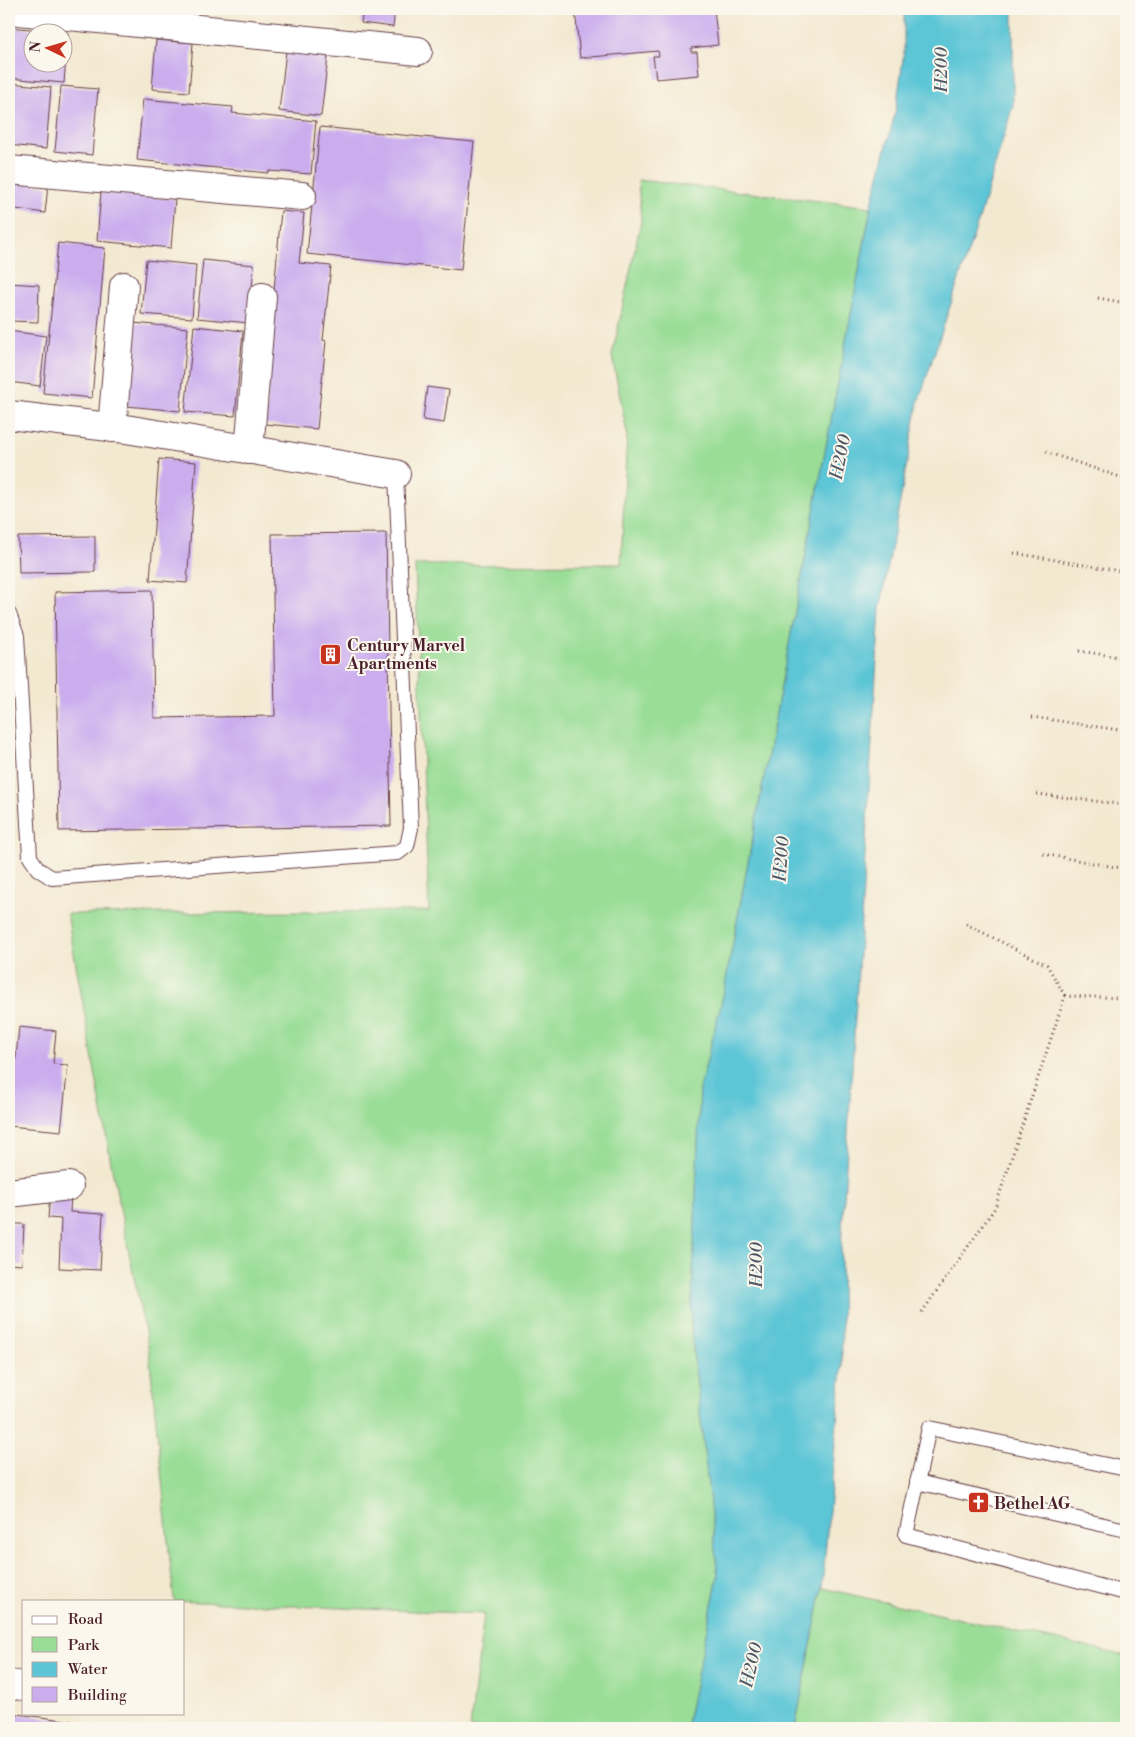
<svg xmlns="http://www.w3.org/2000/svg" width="1135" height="1737" viewBox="0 0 1135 1737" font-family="'Libre Bodoni',serif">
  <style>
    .green { fill: #99dd96; stroke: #727e60 }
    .water { fill: #5bc5d6; stroke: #527280 }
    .building { fill: #cbadee }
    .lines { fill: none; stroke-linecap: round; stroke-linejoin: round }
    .service-casing { stroke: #633d44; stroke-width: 16 }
    .minor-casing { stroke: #633d44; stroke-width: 30 }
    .path { stroke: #633d44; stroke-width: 3; stroke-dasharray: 1 4; stroke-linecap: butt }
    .service { stroke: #fff; stroke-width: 14 }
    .minor { stroke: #fff; stroke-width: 28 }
    .labels { text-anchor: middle; stroke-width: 4; stroke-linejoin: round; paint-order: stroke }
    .poi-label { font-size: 16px; font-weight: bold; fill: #4a1f2b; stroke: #fbf7ec; text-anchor: start }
    .water-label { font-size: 18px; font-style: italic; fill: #505967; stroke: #fbf7ec }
  </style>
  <rect width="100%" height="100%" fill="#fbf7ec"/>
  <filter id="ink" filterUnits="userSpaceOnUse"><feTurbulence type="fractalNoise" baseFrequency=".02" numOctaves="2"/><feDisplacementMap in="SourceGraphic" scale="10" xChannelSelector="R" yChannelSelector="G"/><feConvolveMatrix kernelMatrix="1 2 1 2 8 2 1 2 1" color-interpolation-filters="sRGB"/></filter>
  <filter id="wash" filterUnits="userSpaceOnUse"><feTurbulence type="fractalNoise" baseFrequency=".0096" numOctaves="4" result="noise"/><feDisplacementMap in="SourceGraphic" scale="20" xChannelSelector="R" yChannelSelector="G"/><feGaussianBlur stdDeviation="1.12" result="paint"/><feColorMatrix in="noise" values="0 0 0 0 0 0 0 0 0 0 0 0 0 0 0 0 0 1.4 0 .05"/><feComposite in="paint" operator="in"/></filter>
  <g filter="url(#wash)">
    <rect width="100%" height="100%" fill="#f3e9d1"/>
    <g class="green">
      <path d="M638 180 871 207 723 996 700 1088 691 1330 718 1577 686 1728H470L484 1614 174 1601 149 1351 113 1174 67 914 429 911 415 565 621 564 627 433 612 356 641 221Z"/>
      <path d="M822 1588 1126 1656V1728H795Z"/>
    </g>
    <path class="water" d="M904 9H1013V105L980 216 918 403 880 610 841 1248 842 1367 822 1588 795 1728H686L718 1577 691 1330 700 1088 723 996 871 207 896 109 904 52Z"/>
    <g id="blocks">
      <g class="building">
        <path d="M363 9H395L393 27 361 23Z"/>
        <path d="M575 9H714L718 45 691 48V52H697L699 75 656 79 653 56H659L658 51 580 58Z"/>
        <path d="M9 27 50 31V32H32V62H62V32L68 33 64 83 9 78Z"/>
        <path d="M156 40 193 43 189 92 152 89Z"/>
        <path d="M286 51 328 56 321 116 279 111Z"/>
        <path d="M9 83 51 87 46 149 9 145Z"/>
        <path d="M61 86 98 89 92 155 55 151Z"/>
        <path d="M143 99 233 107 232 113 316 121 311 174 269 171 268 173 137 160Z"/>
        <path d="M320 127 474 142 461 270 307 254Z"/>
        <path d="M9 181 48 186 45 213 9 208Z"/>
        <path d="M101 192 175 199 171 248 97 241Z"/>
        <path d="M281 211 304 213 299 263 331 266 323 340 326 341 317 429 265 424 269 381H266Z"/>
        <path d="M58 243 105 248 92 398 43 393Z"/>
        <path d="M146 260 196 265 192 318 141 314Z"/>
        <path d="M203 260 254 265 249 323 197 318Z"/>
        <path d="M9 283 39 285 38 322 9 321Z"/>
        <path d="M133 323 188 328 180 411 126 406Z"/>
        <path d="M194 326 243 331 235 416 185 412Z"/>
        <path d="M9 331 46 336 40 386 9 382Z"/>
        <path d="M427 387 449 390 444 423 423 420Z"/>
        <path d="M159 459 196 462 187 583 150 580Z"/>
        <path d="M386 533 391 826 59 831 55 592 152 590 154 718 275 716 272 534Z"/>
        <path d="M95 536V572L19 573 18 537Z"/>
        <path d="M19 1027 56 1031 53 1064 68 1065 61 1131 9 1126V1078H14Z"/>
        <path d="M50 1195H71L70 1212 103 1214 100 1270 59 1268 61 1219 48 1218Z"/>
        <path d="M9 1224H24L22 1265 9 1264Z"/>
        <path d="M9 1713 72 1721 70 1728H9Z"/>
      </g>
    </g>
  </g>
  <g filter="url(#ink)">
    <use href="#blocks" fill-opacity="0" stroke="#633d44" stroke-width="1"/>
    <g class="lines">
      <defs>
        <g id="service">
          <path d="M9 614 17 636 30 857 38 869 52 878 398 853 407 846 411 828 396 474"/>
          <path d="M1126 1469 929 1428 906 1535 1126 1593"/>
          <path d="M917 1482 1126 1530"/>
        </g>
        <g id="minor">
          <path d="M9 10 418 51"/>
          <path d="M9 170 302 196"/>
          <path d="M9 415 126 429 396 474"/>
          <path d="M112 428 124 286"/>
          <path d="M249 450 262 297"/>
          <path d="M9 1193 69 1186"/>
          <path d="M9 1684 24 1686"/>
        </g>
      </defs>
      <use href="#service" class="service-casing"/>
      <use href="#minor" class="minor-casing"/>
      <g class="path">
        <path d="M1098 298 1126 303"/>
        <path d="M1046 452 1126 479"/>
        <path d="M1014 553 1126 572"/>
        <path d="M1079 651 1126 658"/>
        <path d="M1032 717 1126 731"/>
        <path d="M1037 794 1126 805"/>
        <path d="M1043 854 1126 869"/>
        <path d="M966 924 1047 965 1065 996"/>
        <path d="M922 1312 995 1208 1065 996 1126 998"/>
      </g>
      <use href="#service" class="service"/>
      <use href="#minor" class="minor"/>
    </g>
  </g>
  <defs>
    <symbol id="building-square" viewBox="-11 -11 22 22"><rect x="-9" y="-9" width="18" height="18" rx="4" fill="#c8321e" stroke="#fbf7ec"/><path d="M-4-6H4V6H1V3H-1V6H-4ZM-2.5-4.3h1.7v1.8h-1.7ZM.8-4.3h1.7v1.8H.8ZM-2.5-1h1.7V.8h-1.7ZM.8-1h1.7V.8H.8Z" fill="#fff"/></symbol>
    <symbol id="church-square" viewBox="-11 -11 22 22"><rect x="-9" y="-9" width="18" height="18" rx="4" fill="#c8321e" stroke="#fbf7ec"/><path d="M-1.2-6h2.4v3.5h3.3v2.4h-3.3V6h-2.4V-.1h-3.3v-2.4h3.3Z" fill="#fff"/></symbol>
  </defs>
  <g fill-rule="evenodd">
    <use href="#building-square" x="318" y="642" width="25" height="25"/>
    <use href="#church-square" x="966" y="1490" width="25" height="25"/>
  </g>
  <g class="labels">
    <g class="poi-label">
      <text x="347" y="651">Century Marvel<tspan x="347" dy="18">Apartments</tspan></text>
      <text x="994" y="1509">Bethel AG</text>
    </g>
    <g class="water-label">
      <text transform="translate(941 70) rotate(-90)" y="6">H200</text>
      <text transform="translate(840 457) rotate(-79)" y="6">H200</text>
      <text transform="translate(781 859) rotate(-86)" y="6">H200</text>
      <text transform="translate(756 1265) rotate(-90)" y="6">H200</text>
      <text transform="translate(751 1665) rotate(-77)" y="6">H200</text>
    </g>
  </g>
  <rect width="1135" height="1737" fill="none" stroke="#fbf7ec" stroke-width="30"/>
  <rect x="22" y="1600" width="162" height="115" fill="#fbf7ec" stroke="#b4a19f"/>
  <rect x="32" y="1616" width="25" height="8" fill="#ffffff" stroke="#b4a19f"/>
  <text x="68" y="1624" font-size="15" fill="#4a1f2b">Road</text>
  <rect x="32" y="1637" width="25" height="15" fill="#99dd96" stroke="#b4a19f"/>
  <text x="68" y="1650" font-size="15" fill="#4a1f2b">Park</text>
  <rect x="32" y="1662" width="25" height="15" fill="#5bc5d6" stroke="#b4a19f"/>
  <text x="68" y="1674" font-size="15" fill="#4a1f2b">Water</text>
  <rect x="32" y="1687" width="25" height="15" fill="#cbadee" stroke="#b4a19f"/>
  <text x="68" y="1700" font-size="15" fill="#4a1f2b">Building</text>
  <g transform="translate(48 48) rotate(275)"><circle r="24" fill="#fbf7ec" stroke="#b4a19f"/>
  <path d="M0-4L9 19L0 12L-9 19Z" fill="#c8321e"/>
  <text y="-8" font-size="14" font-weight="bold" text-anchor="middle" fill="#4a1f2b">N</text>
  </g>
</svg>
